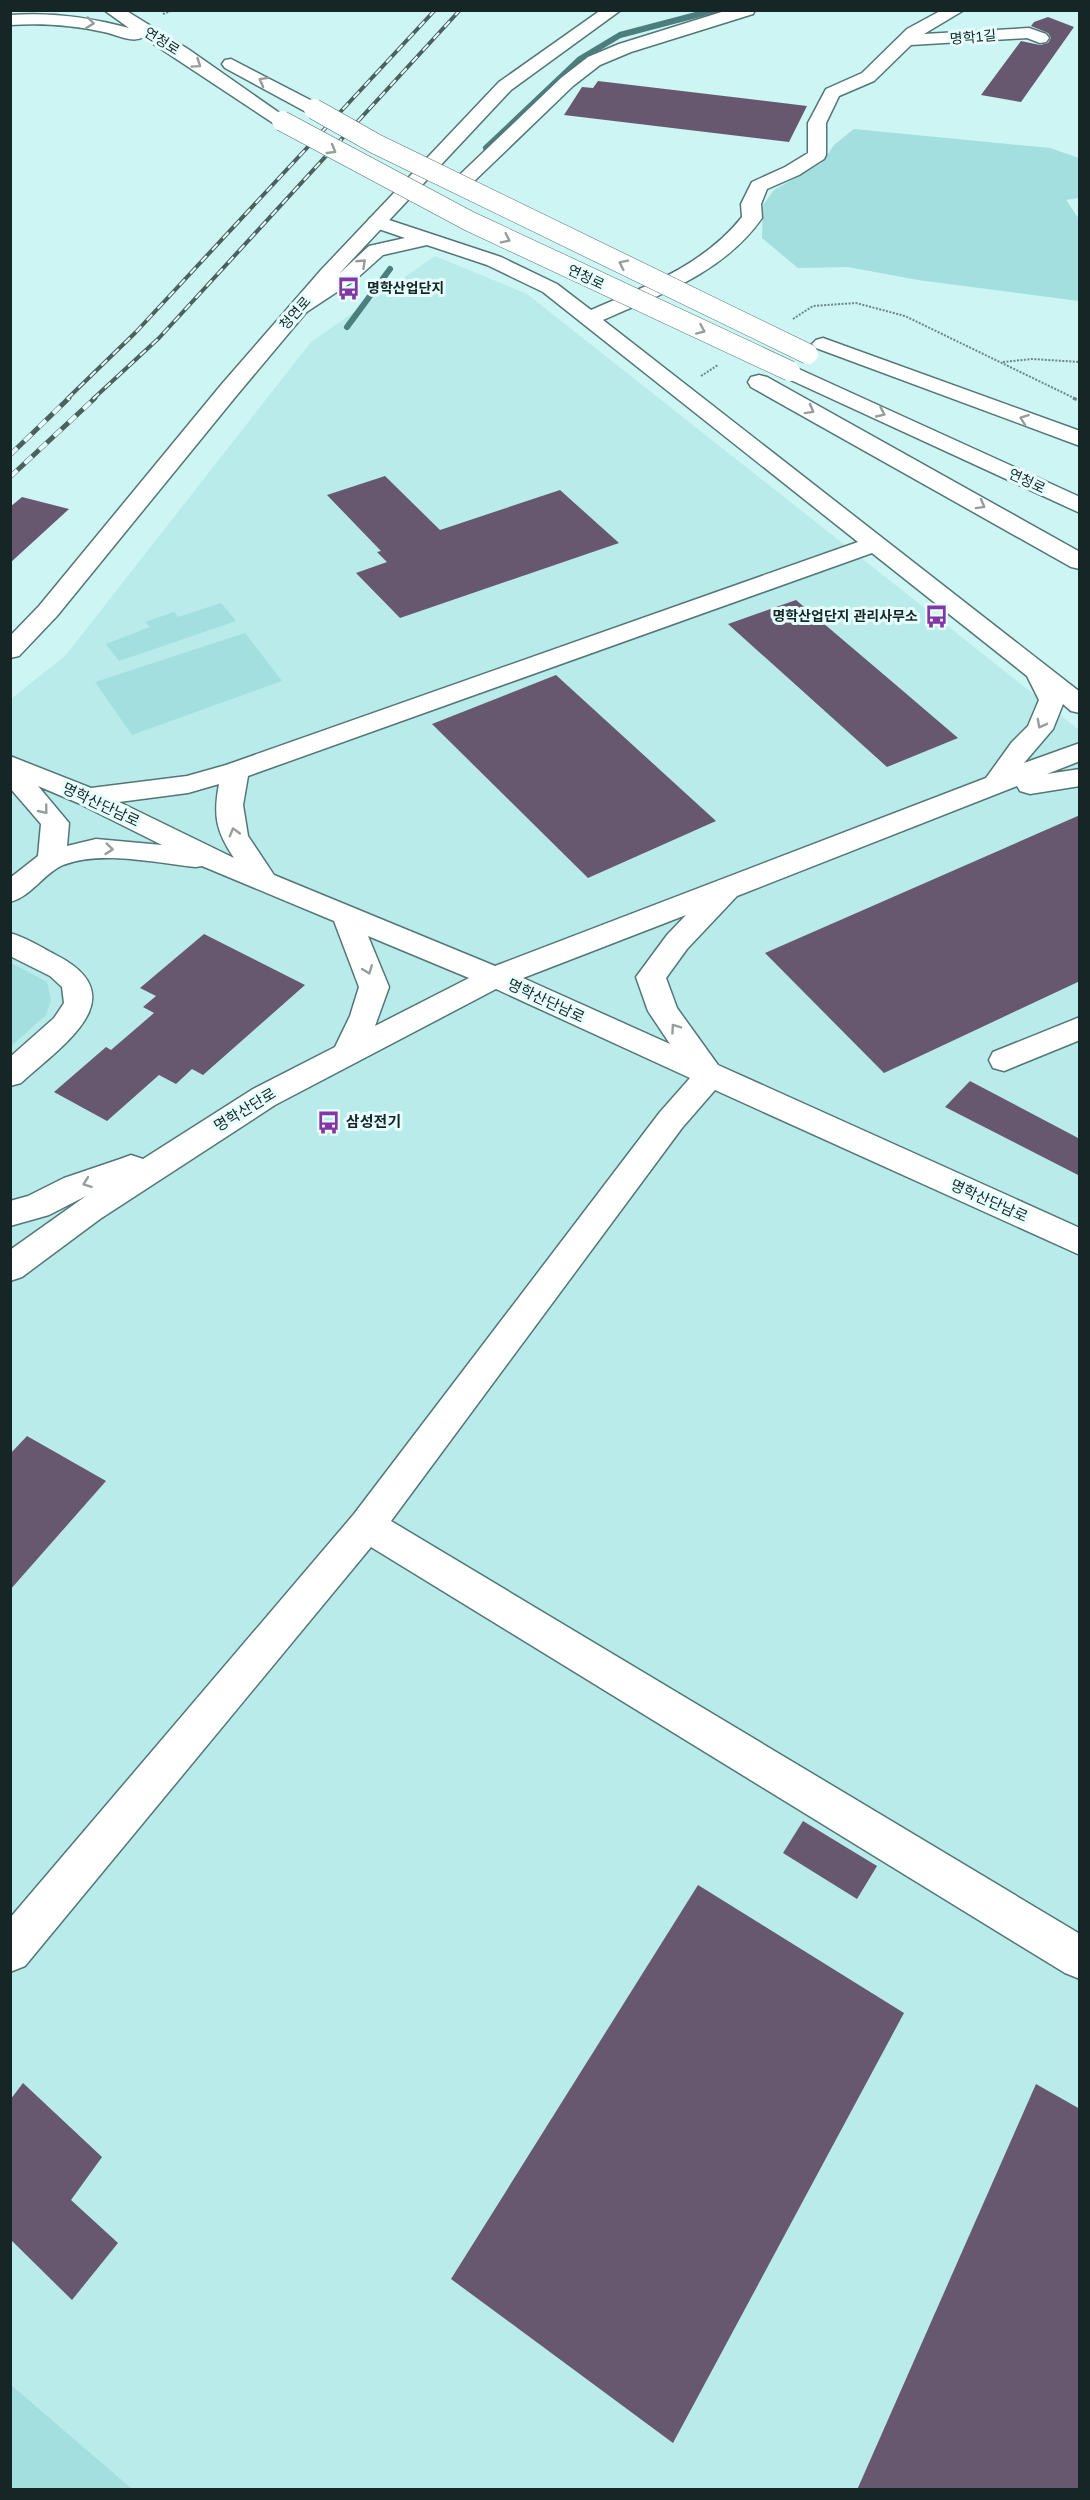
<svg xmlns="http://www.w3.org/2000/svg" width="1090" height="2500" viewBox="0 0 1090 2500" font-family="Arial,'Noto Sans KR',sans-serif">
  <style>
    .built { fill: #b8ebea }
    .green { fill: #a2dfde }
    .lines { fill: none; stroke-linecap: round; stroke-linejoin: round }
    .stream { stroke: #4d7e7e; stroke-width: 6 }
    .building { fill: #68586f }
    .minor-casing { stroke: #527776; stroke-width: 3 }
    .major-casing { stroke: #527776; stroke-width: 3 }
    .highway-casing { stroke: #527776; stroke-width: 3 }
    .path-far1 { stroke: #6a8685; stroke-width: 2; stroke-dasharray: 2 1.5; stroke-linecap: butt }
    .path { stroke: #6a8685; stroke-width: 3; stroke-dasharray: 4 2; stroke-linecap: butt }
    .minor { fill: #fff; fill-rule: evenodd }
    .major { fill: #fff; fill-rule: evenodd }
    .highway { fill: #fff; fill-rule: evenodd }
    .rail-far1-casing { stroke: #4a6160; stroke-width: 4 }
    .rail-casing { stroke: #4a6160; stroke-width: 5 }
    .rail-far1 { stroke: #e6fffe; stroke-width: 2; stroke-dasharray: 8; stroke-linecap: butt }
    .rail { stroke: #e6fffe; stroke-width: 4; stroke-dasharray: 10; stroke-linecap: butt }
    .highway-bridge-casing { stroke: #527776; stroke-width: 21; stroke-linecap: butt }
    .highway-bridge { stroke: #fff; stroke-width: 20 }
    .oneway { stroke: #969d9d }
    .labels { text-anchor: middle; stroke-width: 6; stroke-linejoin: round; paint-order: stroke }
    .far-street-label { font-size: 14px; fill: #162525; stroke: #e6fffe }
    .far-poi-label { font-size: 14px; font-weight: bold; fill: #162525; stroke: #e6fffe; text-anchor: start }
    .street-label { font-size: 15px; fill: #162525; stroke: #e6fffe }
    .poi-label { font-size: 15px; font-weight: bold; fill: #162525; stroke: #e6fffe; text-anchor: start }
  </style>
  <rect width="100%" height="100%" fill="#ccf5f4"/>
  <path class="built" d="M435 256 527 294 1079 730V2489L11 2490V699L66 655 311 342Z"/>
  <g class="green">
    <path d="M854 129 1050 148 1079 158V198L1066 200 1079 219V301L918 280 848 267 798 268 762 238 763 205 774 190 822 163 834 145Z"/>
    <path d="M221 603 236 621 119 661 106 644 150 627 145 622 174 612 178 617Z"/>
    <path d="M245 633 282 681 132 735 95 682Z"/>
    <path d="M11 963 47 982 51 1000 46 1015 11 1046Z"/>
    <path d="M11 2385 132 2489H11Z"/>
  </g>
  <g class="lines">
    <g class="stream">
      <path d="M486 148 580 59 620 35 715 10"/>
      <path d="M347 327 390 269"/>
    </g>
  </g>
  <g class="building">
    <path d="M1048 17 1074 27 1021 102 981 95 1021 41 1040 45 1048 43 1051 38 1048 33 1031 26 1034 22Z"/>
    <path d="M598 81 807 106 789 142 564 115 582 87 593 88Z"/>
    <path d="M385 476 440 530 560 490 619 543 400 618 356 573 387 562 377 552 381 551 327 495Z"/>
    <path d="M22 497 69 509 10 563V507Z"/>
    <path d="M796 600 896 685 958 738 887 767 728 624Z"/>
    <path d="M556 675 716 821 588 878 432 724Z"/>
    <path d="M1080 815V981L884 1073 765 953Z"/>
    <path d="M204 934 305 985 203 1075 192 1069 176 1084 159 1075 107 1121 54 1092 106 1047 111 1050 154 1013 143 1007 156 996 140 988Z"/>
    <path d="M970 1081 1080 1139V1176L945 1107Z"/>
    <path d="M27 1436 106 1481 10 1590V1454Z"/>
    <path d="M803 1821 877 1866 857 1899 783 1853Z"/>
    <path d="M698 1885 904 2013 673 2443 451 2279Z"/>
    <path d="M23 2083 102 2157 71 2200 118 2243 72 2300 10 2239V2100Z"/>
    <path d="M1036 2084 1080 2109V2490H857Z"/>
  </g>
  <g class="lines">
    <defs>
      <g id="minor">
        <path d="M728 10H755L753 14 631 52 600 65 573 86 466 189H452L449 185 561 78 588 57 619 44Z"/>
        <path d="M942 10H964L924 34 1029 28 1046 34 1049 38 1046 42 1040 43 1027 38 911 45 874 81 839 96 826 123V155L824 159 799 175 767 189 761 204 762 218C724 272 662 294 603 320L1080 692V713L1071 711 1063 704 1053 729 1024 763 1080 743V761L1047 774 1080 769V786L1030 794 1020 791 1017 786 737 896 687 949 666 978 677 1008 718 1065 1080 1228V1255L715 1090 682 1128 391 1521 1080 1934V1979L1065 1973 371 1547 25 1966 10 1972V1918L354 1514 660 1112 690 1078 496 989 275 1105 100 1219 22 1277 10 1281V1250L86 1196 49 1215 10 1226V1201L28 1196 64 1178 120 1159 131 1155 143 1159 253 1089 335 1047 350 1016 359 987 334 921 202 866 196 867C156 863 101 850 63 865 43 874 32 896 10 902V878L38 856 41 824 10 788V756L91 788 187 776 226 765 858 542 543 292 487 265 427 245 383 255 355 280 305 313 298 315 291 313 288 309 291 305 341 272 369 246 405 238 370 226 367 222 370 218 377 216 501 257 557 284 591 310C646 286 703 266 742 217L741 204 752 182 785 167 808 153V123L826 89 862 73 907 29ZM872 553 1027 676 1039 700 1028 726 1012 742 986 778 495 966 274 875 248 836 243 805 248 776ZM219 784C213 816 216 831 234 858L119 802 188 793ZM38 786 78 803 162 845 96 839 67 846 69 823ZM686 915 667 935 636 977 648 1011 670 1044 523 978ZM368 936 469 978 375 1026 389 987Z"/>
        <path d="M10 933C27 938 41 947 56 955 138 997 61 1046 21 1083L10 1086V1057L54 1018 64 1003 62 987 50 976 10 956Z"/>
        <path d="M1080 1017V1040L1004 1071 993 1068 989 1060 993 1052Z"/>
      </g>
      <path id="major" d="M601 10H621L511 90 335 278 237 395 57 616 19 656 10 658V636L39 606 221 385 321 270 499 82Z"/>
      <g id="highway">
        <path d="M104 10H125L188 49 291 121 288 125H276L143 37C133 44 115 34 104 32 73 25 42 23 10 25V15C51 12 89 17 129 28Z"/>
        <path d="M231 59 320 105 323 109 320 113H308L225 68 222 64 225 60Z"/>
        <path d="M823 338 1080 431V446L816 348 812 344 816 340Z"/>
        <path d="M790 365 1080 497V513L782 376 779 371 782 366Z"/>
        <path d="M759 375 767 377 1080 552V569L1071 567 751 387 748 382 751 377Z"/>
      </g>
    </defs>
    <use href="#minor" class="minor-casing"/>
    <use href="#major" class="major-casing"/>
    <use href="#highway" class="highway-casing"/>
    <g class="path-far1">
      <path d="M163 14 174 10"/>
      <path d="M793 319 813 306 856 303 905 316 1076 399"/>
      <path d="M1003 362 1032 359 1080 362"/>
      <path d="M701 376 718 365"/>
    </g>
    <path class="path" d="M1073 398 1080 401"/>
    <use href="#minor" class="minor"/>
    <use href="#major" class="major"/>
    <use href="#highway" class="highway"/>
    <defs>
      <g id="rail-far1">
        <path d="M67 399 136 332 435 10"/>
        <path d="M93 399 159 338 460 10"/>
      </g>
      <g id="rail">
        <path d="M10 455 69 398"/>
        <path d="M10 477 95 398"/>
      </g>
    </defs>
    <use href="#rail-far1" class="rail-far1-casing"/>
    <use href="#rail" class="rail-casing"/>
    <use href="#rail-far1" class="rail-far1"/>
    <use href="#rail" class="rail"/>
    <defs>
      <g id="highway-bridge">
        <path d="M314 109 376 144 808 354"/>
        <path d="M282 121 469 221 790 371"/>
      </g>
    </defs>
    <use href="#highway-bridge" class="highway-bridge-casing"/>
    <use href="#highway-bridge" class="highway-bridge"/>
  </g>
  <defs><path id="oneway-chevron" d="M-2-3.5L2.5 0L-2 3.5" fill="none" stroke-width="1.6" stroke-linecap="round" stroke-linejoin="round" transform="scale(1.5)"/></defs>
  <g class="oneway">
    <use href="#oneway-chevron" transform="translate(90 23) rotate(7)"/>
    <use href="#oneway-chevron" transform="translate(197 64) rotate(34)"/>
    <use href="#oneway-chevron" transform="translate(263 81) rotate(-151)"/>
    <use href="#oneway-chevron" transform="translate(332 150) rotate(30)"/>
    <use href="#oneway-chevron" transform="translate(506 239) rotate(26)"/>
    <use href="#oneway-chevron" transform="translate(362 263) rotate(-43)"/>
    <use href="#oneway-chevron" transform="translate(623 264) rotate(-154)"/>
    <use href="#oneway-chevron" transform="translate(701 330) rotate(24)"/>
    <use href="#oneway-chevron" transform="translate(810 410) rotate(29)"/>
    <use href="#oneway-chevron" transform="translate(881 413) rotate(25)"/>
    <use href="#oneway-chevron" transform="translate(1024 419) rotate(-160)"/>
    <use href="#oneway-chevron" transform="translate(981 505) rotate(29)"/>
    <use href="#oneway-chevron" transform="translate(1041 724) rotate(118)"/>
    <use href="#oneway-chevron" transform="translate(44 810) rotate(51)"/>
    <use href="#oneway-chevron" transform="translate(234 832) rotate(-106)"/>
    <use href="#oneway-chevron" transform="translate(109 849) rotate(6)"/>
    <use href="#oneway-chevron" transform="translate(368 970) rotate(69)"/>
    <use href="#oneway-chevron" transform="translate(675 1028) rotate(-125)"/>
    <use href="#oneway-chevron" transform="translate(87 1183) rotate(160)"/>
  </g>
  <defs>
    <symbol id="bus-bare" viewBox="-9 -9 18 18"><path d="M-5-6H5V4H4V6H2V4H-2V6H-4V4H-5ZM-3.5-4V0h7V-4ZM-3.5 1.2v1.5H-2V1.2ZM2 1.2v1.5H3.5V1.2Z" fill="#8535a4" stroke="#e6fffe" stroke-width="2.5" paint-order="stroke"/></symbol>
  </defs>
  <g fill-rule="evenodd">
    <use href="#bus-bare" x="332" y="272" width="33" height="33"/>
    <use href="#bus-bare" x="920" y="600" width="33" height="33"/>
    <use href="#bus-bare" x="312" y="1106" width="33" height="33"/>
  </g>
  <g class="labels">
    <g class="far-street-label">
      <text transform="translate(973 37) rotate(-5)" y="5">명학1길</text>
      <text transform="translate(162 41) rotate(32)" y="5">연청로</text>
      <text transform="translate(586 277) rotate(25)" y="5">연청로</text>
      <text transform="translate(295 313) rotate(-49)" y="5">청연로</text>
      <text transform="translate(1027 481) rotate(25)" y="5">연청로</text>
    </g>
    <g class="far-poi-label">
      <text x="367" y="293">명학산업단지</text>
      <text x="918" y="621" text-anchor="end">명학산업단지 관리사무소</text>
    </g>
    <g class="street-label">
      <text transform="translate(101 805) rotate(25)" y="5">명학산단남로</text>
      <text transform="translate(546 1001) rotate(25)" y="5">명학산단남로</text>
      <text transform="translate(245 1110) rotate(-31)" y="5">명학산단로</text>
      <text transform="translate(989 1201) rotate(24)" y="5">명학산단남로</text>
    </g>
    <g class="poi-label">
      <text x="346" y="1127">삼성전기</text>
    </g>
  </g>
  <rect width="1090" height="2500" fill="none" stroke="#162525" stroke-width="24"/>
</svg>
